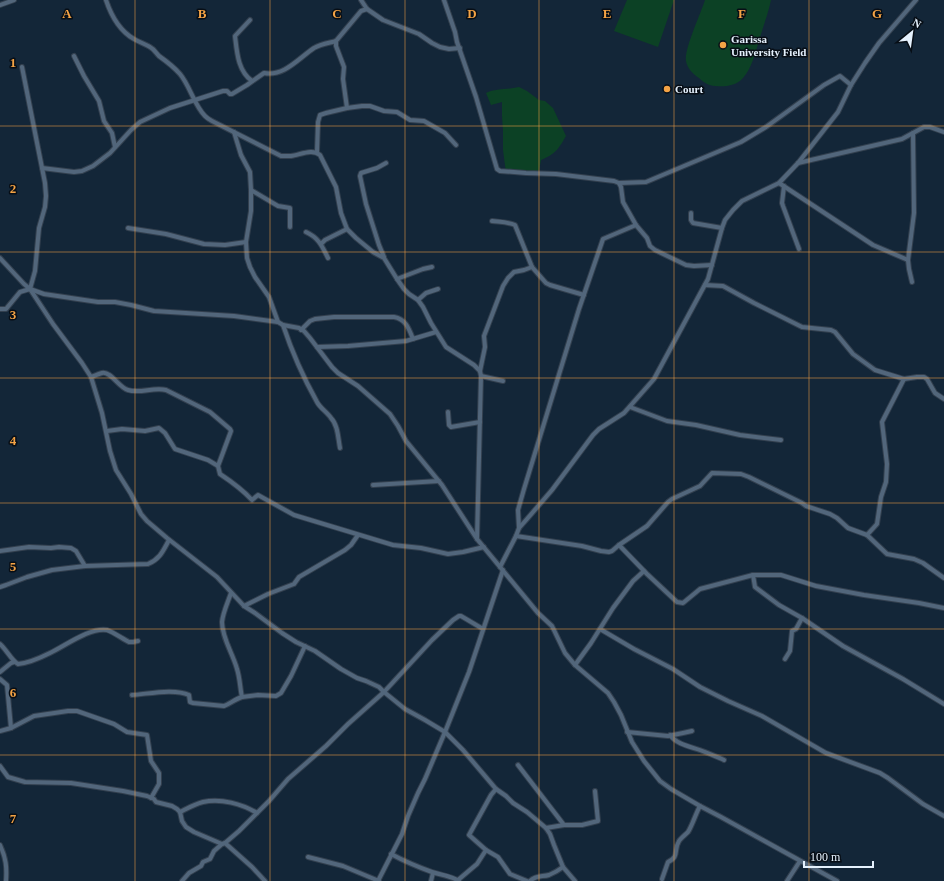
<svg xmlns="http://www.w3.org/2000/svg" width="944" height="881" viewBox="0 0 944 881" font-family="'Times New Roman',serif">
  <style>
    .green { fill: #0c4125 }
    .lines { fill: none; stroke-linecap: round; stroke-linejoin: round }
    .minor-casing { stroke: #33404f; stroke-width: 6 }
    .minor { stroke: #52667b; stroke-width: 4 }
    .grid { fill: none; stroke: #f4a345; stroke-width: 1; stroke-opacity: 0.55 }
    .poi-dot { fill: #f4a345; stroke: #070e16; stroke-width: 1.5 }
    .labels { text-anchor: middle; stroke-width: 3; stroke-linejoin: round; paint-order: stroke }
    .poi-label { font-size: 11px; font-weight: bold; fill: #e5f1fd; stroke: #070e16; text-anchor: start }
    .grid-label { font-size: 13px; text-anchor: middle; font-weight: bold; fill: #f4a345; stroke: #070e16; stroke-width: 3; stroke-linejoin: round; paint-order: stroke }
  </style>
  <rect width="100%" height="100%" fill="#132638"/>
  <g class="green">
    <path d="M627 0H674L658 47 614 31Z"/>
    <path d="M705 0H771C768 14 763 27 759 41 755 53 752 68 743 78 736 86 725 87 715 86 709 86 703 82 699 78 693 74 687 68 686 61 684 49 701 13 705 0Z"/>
    <path d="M519 87 527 91 539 100 545 101 553 108 566 136C558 150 555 154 541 160L538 176 506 173 503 150V131L502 116V102L491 105 486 93C496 88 508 90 519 87Z"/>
  </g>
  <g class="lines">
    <defs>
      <g id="minor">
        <path d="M106 0C111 15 120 31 134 39 139 42 145 44 150 47 154 49 156 53 159 56 166 61 174 67 180 74 190 86 194 105 205 116 207 118 210 120 212 121L281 156C284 156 288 156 291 156 300 155 312 148 320 155L336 187 341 213 347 229 356 238 373 252 384 258 397 279 404 289 409 294 418 300 423 307 431 323 446 347 474 365 480 371 481 376 477 539"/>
        <path d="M361 0 367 9 383 20 419 34 432 43 440 47 449 49 460 48"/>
        <path d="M444 0 455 32 457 42 476 97 497 169 500 171 526 173 556 174 614 181 619 183 621 187 623 202 636 225 647 238 650 246 655 250 686 265 694 266 712 265"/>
        <path d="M0 5 14 0"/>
        <path d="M250 20 235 36C237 53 238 71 252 81"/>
        <path d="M74 56 84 76 99 101 104 121 112 133 115 147"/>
        <path d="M22 67 45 183 46 196 45 207 39 228 35 271 30 289 53 324 82 363 91 377 102 413 110 451 116 470 131 494 141 514 147 521 167 538 217 577 244 606 255 613 282 633 296 642 315 651 341 669 357 678 366 681 379 687 384 692 405 709 425 720 445 732 463 750 496 789 506 796 513 803 527 812 546 828 550 834 554 845 563 867 575 881"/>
        <path d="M347 108 343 79 344 67 336 46V41L361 11 367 9"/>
        <path d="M234 132 241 155 250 172 251 190V211L246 242 247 258 250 267 255 277 269 297 278 322"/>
        <path d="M317 152 318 122 320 115 326 113 347 108 362 106H370L384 111 397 112 410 120 424 121 445 133 456 145"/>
        <path d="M798 163 902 139 924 127H930L944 132"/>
        <path d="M42 168 74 172 82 171 93 166 110 153 131 130 140 122 170 108 223 91H227L230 94H232L247 85 264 73C284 77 299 58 314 48 321 44 329 43 336 41"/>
        <path d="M619 183 646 182 741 142 766 127 824 85 840 76 851 85"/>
        <path d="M779 183 873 245 908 260"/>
        <path d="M784 186 782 203 783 206 799 249"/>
        <path d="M251 190 278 206 290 208V227"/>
        <path d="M691 213V220L693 223 722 228"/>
        <path d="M492 221C500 222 508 222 515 225L532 267 546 283 550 285 584 295"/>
        <path d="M128 228 166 234 204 244 225 245 246 242"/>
        <path d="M306 232C319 238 322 246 328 258"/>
        <path d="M321 244 325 240 347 229"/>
        <path d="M384 257 379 245 366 204 360 176 361 173 377 168 386 163"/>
        <path d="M0 258 24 284 30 289 44 294 98 302H115L131 305 154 311 234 316 278 322 283 325 299 328 304 331 310 338 332 367 338 373 358 386 390 414 398 426 406 441 442 485 477 539 538 613 552 626 565 653 575 665 608 693 614 702 621 715 632 742 644 761 660 781 671 789 700 806 721 817 837 881"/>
        <path d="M397 279 423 269 432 267"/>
        <path d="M912 282 909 269 908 260 914 213 913 133"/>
        <path d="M705 285 723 286 754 303 802 327 831 330 835 332 853 354 875 370 904 379 917 377H924L927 379 935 393 944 399"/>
        <path d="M418 300 426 293 438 289"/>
        <path d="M0 309H6L20 292 30 289"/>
        <path d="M283 325C292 352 303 377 317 402 320 408 327 412 331 418 338 425 338 438 340 448"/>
        <path d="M301 330 310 321 315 319 334 317H394C406 319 409 329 413 339"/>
        <path d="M317 347 348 346 406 341 436 332"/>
        <path d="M480 371 485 347 484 336 503 286 508 278 514 272 524 270 532 267"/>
        <path d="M481 376 503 381"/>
        <path d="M91 377C94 376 98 374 102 373 111 371 119 388 128 390 140 394 153 387 166 390L210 412 230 429 231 431 218 466"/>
        <path d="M630 407 667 421 696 425 740 435 781 440"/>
        <path d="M448 412 449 425 451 427 480 422"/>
        <path d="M107 431 122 429 145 431 159 428 165 433 175 449 208 460 218 466 220 474C232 482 242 489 252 500L258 495 294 515 393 545 421 548 448 554 463 552 484 547"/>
        <path d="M373 485 439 481"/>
        <path d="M519 528 518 510 524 489 579 309 603 239 636 225"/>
        <path d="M867 535 877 524 881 497 886 482 887 464 882 422 904 379"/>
        <path d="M516 536 582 546 601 551 609 552 612 551 619 545 647 526 668 502 672 499 700 486 712 473 741 474 749 477 802 503 806 506 830 514 837 518 848 528 867 535 887 554 914 559 923 563 944 578"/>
        <path d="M619 545 647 574 677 602 683 603 700 589 753 575H781L816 586 864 595 919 603 944 608"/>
        <path d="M0 551 29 547 51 548 59 547 71 548 76 551 85 566"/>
        <path d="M500 567 516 536 519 528 527 519 552 490 593 435 599 429 624 413 654 379 708 279 722 228 725 220 733 210 742 201 779 183 798 163 838 112 851 85 865 63 879 43 916 0"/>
        <path d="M753 575 755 587 779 605 802 618 843 646 903 679 944 704"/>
        <path d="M0 587 6 585 27 577 52 570 85 566 148 564C160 559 163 551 169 540"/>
        <path d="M244 606 268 594 294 584 299 577 345 550 351 545 358 535"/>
        <path d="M600 629 634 649 673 669 700 687 728 701 762 716 826 753 880 773 888 778 923 804 944 816"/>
        <path d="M0 644C6 649 12 661 18 664 29 663 40 658 50 653 65 646 90 627 107 630 113 632 123 639 129 642H133L138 641"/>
        <path d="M785 659 790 651 792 631 796 629 802 618"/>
        <path d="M575 665 591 643 613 608 633 581 644 571"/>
        <path d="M0 672 11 663 14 662"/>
        <path d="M0 679 7 685 11 728"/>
        <path d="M132 695C148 694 174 688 189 695L190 702 193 703 224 706C230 704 235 699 242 697 240 688 240 678 237 669 233 654 222 638 222 622 223 612 228 602 231 593"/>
        <path d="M242 697 258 695 276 696 281 693 291 676 305 646"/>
        <path d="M0 731 11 728 34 716 68 711H77L114 724 127 732 147 735 151 761 159 773V784L151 798"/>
        <path d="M627 732 668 736 683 733 692 731"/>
        <path d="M670 735C678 746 694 747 705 752 712 755 718 757 724 760"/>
        <path d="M518 765 564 825"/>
        <path d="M0 766 8 777 25 782 71 783 123 791 147 796 154 799 156 802 172 806 177 809 180 812 182 821 186 827 194 832 222 844"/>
        <path d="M180 812C188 808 195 804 203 802 221 798 242 804 257 813"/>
        <path d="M546 828 564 825H582L598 821 595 791"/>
        <path d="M225 843 252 867 265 881"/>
        <path d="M0 845C6 858 7 867 6 881"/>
        <path d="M486 850 498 857 510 874 527 881"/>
        <path d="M391 854C404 861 418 867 432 872 441 875 451 876 459 881"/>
        <path d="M308 857 343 866 379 881"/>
        <path d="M662 879 668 862C680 856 673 851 679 841 681 838 685 835 688 832 692 826 696 813 700 806"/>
        <path d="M458 880 477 864 486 850 469 835 491 795 496 789"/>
        <path d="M182 881 189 873 201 866 203 862 210 859 214 851 222 844 225 843 239 831 269 801 288 779 326 746 348 724 384 692 432 640 453 620 459 616H461L483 629"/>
        <path d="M378 881 402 834 408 816 418 793 425 779 445 732 469 672 503 570"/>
        <path d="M431 881 433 873"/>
        <path d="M530 881C536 875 542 877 549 875 554 873 559 870 563 867"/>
        <path d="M787 881 800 861"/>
      </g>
    </defs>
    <use href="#minor" class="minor-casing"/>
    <use href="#minor" class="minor"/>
  </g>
  <path class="grid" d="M135 0V881M270 0V881M405 0V881M539 0V881M674 0V881M809 0V881M0 126H944M0 252H944M0 378H944M0 503H944M0 629H944M0 755H944"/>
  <g class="poi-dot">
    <circle cx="723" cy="45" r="4"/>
    <circle cx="667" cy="89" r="4"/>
  </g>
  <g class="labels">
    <g class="poi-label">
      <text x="731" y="43">Garissa<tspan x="731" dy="13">University Field</tspan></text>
      <text x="675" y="93">Court</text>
    </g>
  </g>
  <g class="grid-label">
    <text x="67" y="18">A</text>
    <text x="202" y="18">B</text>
    <text x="337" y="18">C</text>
    <text x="472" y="18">D</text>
    <text x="607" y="18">E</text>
    <text x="742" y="18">F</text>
    <text x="877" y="18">G</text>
    <text x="13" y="67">1</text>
    <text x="13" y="193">2</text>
    <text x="13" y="319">3</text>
    <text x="13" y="445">4</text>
    <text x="13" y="571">5</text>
    <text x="13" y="697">6</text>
    <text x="13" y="823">7</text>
  </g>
  <g transform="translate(912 32) rotate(29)" stroke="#070e16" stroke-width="3" paint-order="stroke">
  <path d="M0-3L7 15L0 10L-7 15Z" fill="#e5f1fd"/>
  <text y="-6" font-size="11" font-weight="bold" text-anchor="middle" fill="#e5f1fd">N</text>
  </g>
  <path d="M804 861v6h69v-6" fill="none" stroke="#e5f1fd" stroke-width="2"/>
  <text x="810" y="861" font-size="12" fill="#e5f1fd" stroke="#070e16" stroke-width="3" paint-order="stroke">100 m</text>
</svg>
